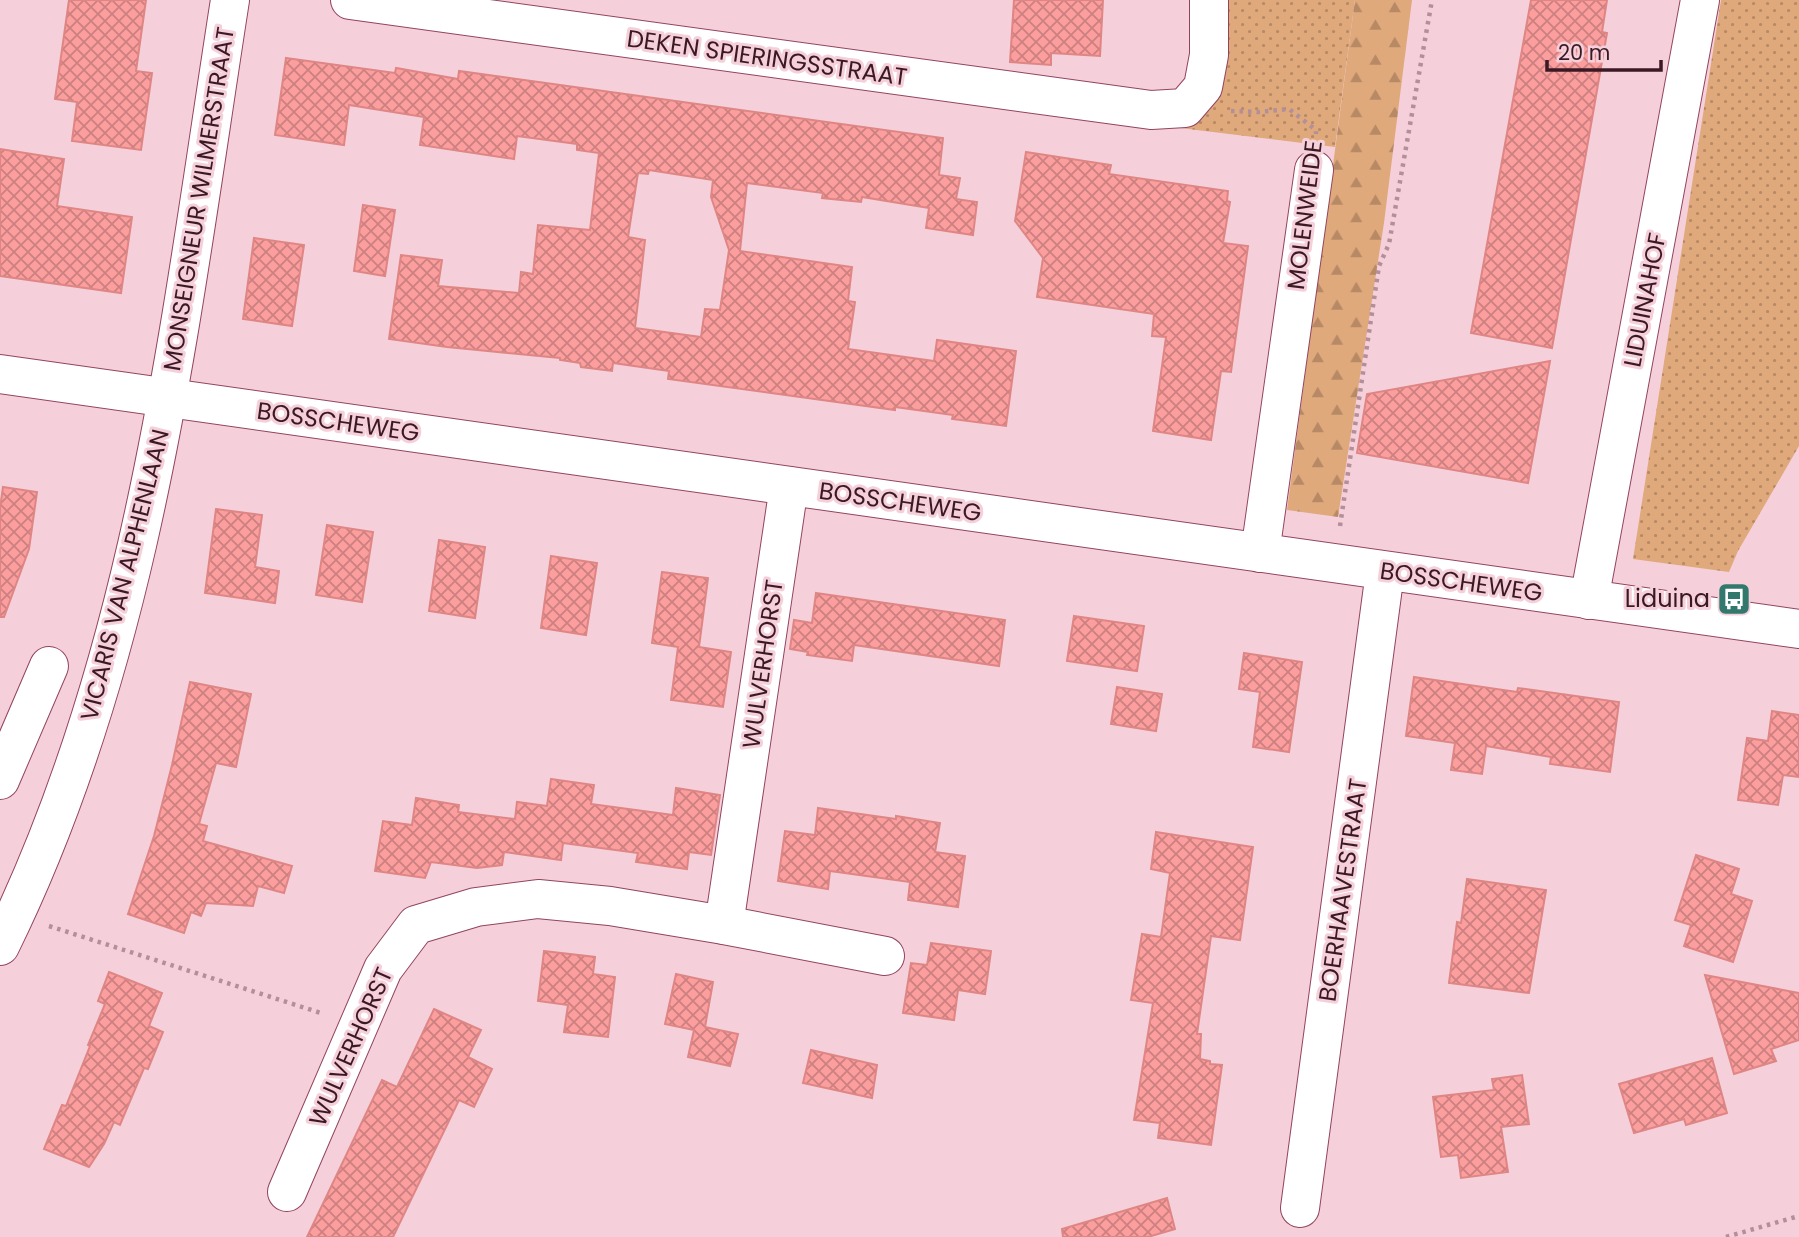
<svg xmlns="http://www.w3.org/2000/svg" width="1799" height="1237" viewBox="0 0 1799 1237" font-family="Poppins,sans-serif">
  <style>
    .grass { fill: url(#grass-dots) }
    .forest { fill: url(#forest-firs) }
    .building { fill: url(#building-cross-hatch); stroke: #df8685; stroke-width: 2; fill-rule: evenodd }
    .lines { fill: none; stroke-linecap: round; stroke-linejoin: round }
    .minor-casing { stroke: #92445e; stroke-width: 40 }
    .path { stroke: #b38f99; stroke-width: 4.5; stroke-dasharray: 3.5 5; stroke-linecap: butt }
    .minor { stroke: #fff; stroke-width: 38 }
    .labels { text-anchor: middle; stroke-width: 6; stroke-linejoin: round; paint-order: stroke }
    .street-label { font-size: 24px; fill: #3b1924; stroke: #f5d0da }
    .poi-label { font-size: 24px; fill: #3b1924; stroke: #f5d0da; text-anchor: end }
  </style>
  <defs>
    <pattern id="grass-dots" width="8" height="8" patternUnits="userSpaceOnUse" patternTransform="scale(1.75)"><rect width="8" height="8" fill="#e0a97c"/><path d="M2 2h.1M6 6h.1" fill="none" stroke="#b78965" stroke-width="1.8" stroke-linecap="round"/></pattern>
    <pattern id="forest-firs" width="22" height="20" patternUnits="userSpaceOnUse" patternTransform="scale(1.75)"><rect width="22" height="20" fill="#e0a97c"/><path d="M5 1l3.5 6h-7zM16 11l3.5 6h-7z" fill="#b78965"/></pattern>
    <pattern id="building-cross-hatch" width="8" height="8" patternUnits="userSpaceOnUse" patternTransform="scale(1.75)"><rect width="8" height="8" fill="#fb9e9d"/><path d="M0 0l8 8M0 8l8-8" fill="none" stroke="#cc8080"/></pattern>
  </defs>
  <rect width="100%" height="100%" fill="#f5d0da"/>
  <g class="grass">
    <path d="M1226 0H1355L1335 147 1172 127 1210 110 1223 65Z"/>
    <path d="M1721 0H1799V446L1738 551 1729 572 1633 559Z"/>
  </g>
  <path class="forest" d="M1355 0H1412L1384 223 1338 517 1287 510Z"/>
  <g class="building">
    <path d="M69 0H146L136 71 152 73 141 150 72 141 77 102 55 99Z"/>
    <path d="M1014 0H1103L1100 56 1051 53V65L1010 62Z"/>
    <path d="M1531 0H1607L1602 32 1607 33 1552 348 1471 333Z"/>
    <path d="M286 58 395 73 396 68 458 79 459 71 943 138 939 175 960 178 956 199 977 202 973 235 926 228 929 208 862 197 861 202 822 198 823 193 747 183 740 251 852 267 848 301 855 302 848 349 934 361 937 340 1016 351 1006 426 952 419 953 415 895 407V410L668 379 669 371 613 363 612 371 581 367 580 363 560 360V358L447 347 389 339 401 255 442 260 438 286 519 293 521 272 533 274 538 225 590 230 599 153 577 150V144L517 136 514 159 420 145 424 117 349 105 344 145 275 135ZM649 170 713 180 711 197 729 250 720 310 705 309 701 337 635 328 645 240 628 237 638 173 648 174Z"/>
    <path d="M0 149 64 159 57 206 132 217 121 293 0 276Z"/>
    <path d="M1026 152 1111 165 1109 174 1228 191 1227 201 1230 202 1223 243 1248 246 1231 372 1221 371 1211 440 1153 431 1166 337 1152 336 1154 314 1037 297 1043 258 1015 221Z"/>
    <path d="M363 205 395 210 385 276 354 271Z"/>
    <path d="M254 238 304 245 292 326 243 319Z"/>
    <path d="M1550 361 1528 483 1357 453 1367 394Z"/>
    <path d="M3 487 37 492 29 549 4 617H0V508Z"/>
    <path d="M216 509 262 515 255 567 279 571 275 603 205 593Z"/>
    <path d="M327 525 373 532 362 602 316 595Z"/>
    <path d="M439 540 485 547 475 618 429 611Z"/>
    <path d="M551 556 597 563 586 635 541 628Z"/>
    <path d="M662 572 708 578 699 647 731 652 723 707 671 700 678 647 652 643Z"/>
    <path d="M816 593 1005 620 999 666 854 645 852 661 807 655 808 652 790 649 794 620 812 623Z"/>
    <path d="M1074 616 1144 626 1137 671 1067 661Z"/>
    <path d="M1244 653 1302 662 1289 752 1253 747 1260 692 1239 689Z"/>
    <path d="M1414 677 1517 692 1518 688 1619 702 1610 772 1550 764 1551 757 1486 746 1482 774 1451 770 1455 743 1406 736Z"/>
    <path d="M190 682 251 694 236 767 216 763 199 824 207 826 203 841 292 866 284 893 258 886 253 906 206 903 201 916 191 912 184 933 128 914 154 836 172 765Z"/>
    <path d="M1117 687 1162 694 1156 731 1111 724Z"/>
    <path d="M1772 711 1799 715V777L1783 775 1778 805 1738 800 1747 738 1768 741Z"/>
    <path d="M551 779 594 785 591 804 673 815 676 788 720 795 711 855 689 852 687 869 636 862 638 853 563 843 561 860 504 852 502 865 477 868 431 862 425 878 375 871 383 821 412 825 416 798 459 805 458 812 515 819 517 802 547 806Z"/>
    <path d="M818 808 896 819V816L940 823 935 852 965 856 958 907 908 900 910 882 830 871 828 889 778 881 785 831 815 835Z"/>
    <path d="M1156 832 1253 847 1240 940 1211 936 1197 1034H1201L1200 1059 1210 1061V1064L1222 1065 1211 1145 1158 1138 1160 1123 1134 1120 1153 1003 1131 1000 1142 934 1161 937 1170 873 1151 869Z"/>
    <path d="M1696 855 1739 869 1731 894 1752 901 1733 962 1684 946 1691 925 1675 920Z"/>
    <path d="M1467 879 1546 890 1529 993 1449 983 1457 922 1461 923Z"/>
    <path d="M931 943 991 951 985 994 958 990 954 1020 903 1013 911 963 927 965Z"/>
    <path d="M544 951 595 957 593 974 615 977 608 1037 564 1032 568 1005 538 1001Z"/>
    <path d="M109 972 162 993 149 1026 163 1032 148 1069 144 1068 120 1125 114 1122 104 1144 89 1167 44 1149 62 1105 66 1106 90 1046 88 1045 105 1004 98 1001Z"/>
    <path d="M676 974 713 982 705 1027 738 1034 730 1066 688 1057 694 1030 665 1024Z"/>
    <path d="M1705 975 1799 993V1040L1771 1049 1776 1061 1734 1074Z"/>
    <path d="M434 1009 481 1030 468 1057 492 1069 474 1107 459 1100 393 1237H307L382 1080 397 1087Z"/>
    <path d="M811 1050 877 1065 872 1098 803 1083Z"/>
    <path d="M1712 1058 1727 1113 1686 1125 1684 1119 1634 1133 1619 1084Z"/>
    <path d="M1522 1075 1529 1124 1501 1127 1508 1172 1461 1178 1458 1155 1441 1157 1433 1097 1494 1090 1492 1079Z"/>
    <path d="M1167 1198 1175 1229 1148 1237H1063L1062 1229Z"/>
  </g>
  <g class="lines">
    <defs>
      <g id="minor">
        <path d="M350 0 1151 110 1185 108 1203 87 1209 55V0"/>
        <path d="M0 374 1799 629"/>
        <path d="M1260 553 1314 170"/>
        <path d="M1589 600 1700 0"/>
        <path d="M0 780 49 666"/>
        <path d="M724 925 789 486"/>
        <path d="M0 946C145 652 180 319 230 0"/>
        <path d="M287 1192 383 969 416 925 476 907 538 899 610 906 724 925 885 956"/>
        <path d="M1300 1208 1385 572"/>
      </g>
    </defs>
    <use href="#minor" class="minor-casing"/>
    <g class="path">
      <path d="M1231 111 1259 112 1289 109 1316 130V134"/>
      <path d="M1340 526 1379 266 1389 244 1432 0"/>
      <path d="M49 926 324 1014"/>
      <path d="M1726 1237 1799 1216"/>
    </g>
    <use href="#minor" class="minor"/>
  </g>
  <defs>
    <symbol id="bus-square" viewBox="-11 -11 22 22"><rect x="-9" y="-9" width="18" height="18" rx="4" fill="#33786c" stroke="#f5d0da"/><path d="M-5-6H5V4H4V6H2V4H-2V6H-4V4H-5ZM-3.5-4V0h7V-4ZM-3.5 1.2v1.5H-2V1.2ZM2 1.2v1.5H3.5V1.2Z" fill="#fff"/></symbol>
  </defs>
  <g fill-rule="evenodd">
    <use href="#bus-square" x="1715" y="580" width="38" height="38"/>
  </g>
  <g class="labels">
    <g class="street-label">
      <text transform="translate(767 58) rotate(8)" y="8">DEKEN SPIERINGSSTRAAT</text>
      <text transform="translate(199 199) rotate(-81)" y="8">MONSEIGNEUR WILMERSTRAAT</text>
      <text transform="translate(1305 215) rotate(-83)" y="8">MOLENWEIDE</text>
      <text transform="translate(1645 300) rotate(-79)" y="8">LIDUINAHOF</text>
      <text transform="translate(338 422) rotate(8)" y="8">BOSSCHEWEG</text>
      <text transform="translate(900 502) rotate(8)" y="8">BOSSCHEWEG</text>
      <text transform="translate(125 575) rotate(-76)" y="8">VICARIS VAN ALPHENLAAN</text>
      <text transform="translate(1461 582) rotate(8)" y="8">BOSSCHEWEG</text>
      <text transform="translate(763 664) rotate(-82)" y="8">WULVERHORST</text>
      <text transform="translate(1343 890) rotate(-82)" y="8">BOERHAAVESTRAAT</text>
      <text transform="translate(351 1047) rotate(-66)" y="8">WULVERHORST</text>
    </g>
    <g class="poi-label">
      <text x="1710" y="607">Liduina</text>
    </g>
  </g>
  <path d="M1547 60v10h114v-10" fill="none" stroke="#3b1924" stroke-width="3.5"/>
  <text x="1558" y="60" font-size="21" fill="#3b1924" stroke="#f5d0da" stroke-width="5" paint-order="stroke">20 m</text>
</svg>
